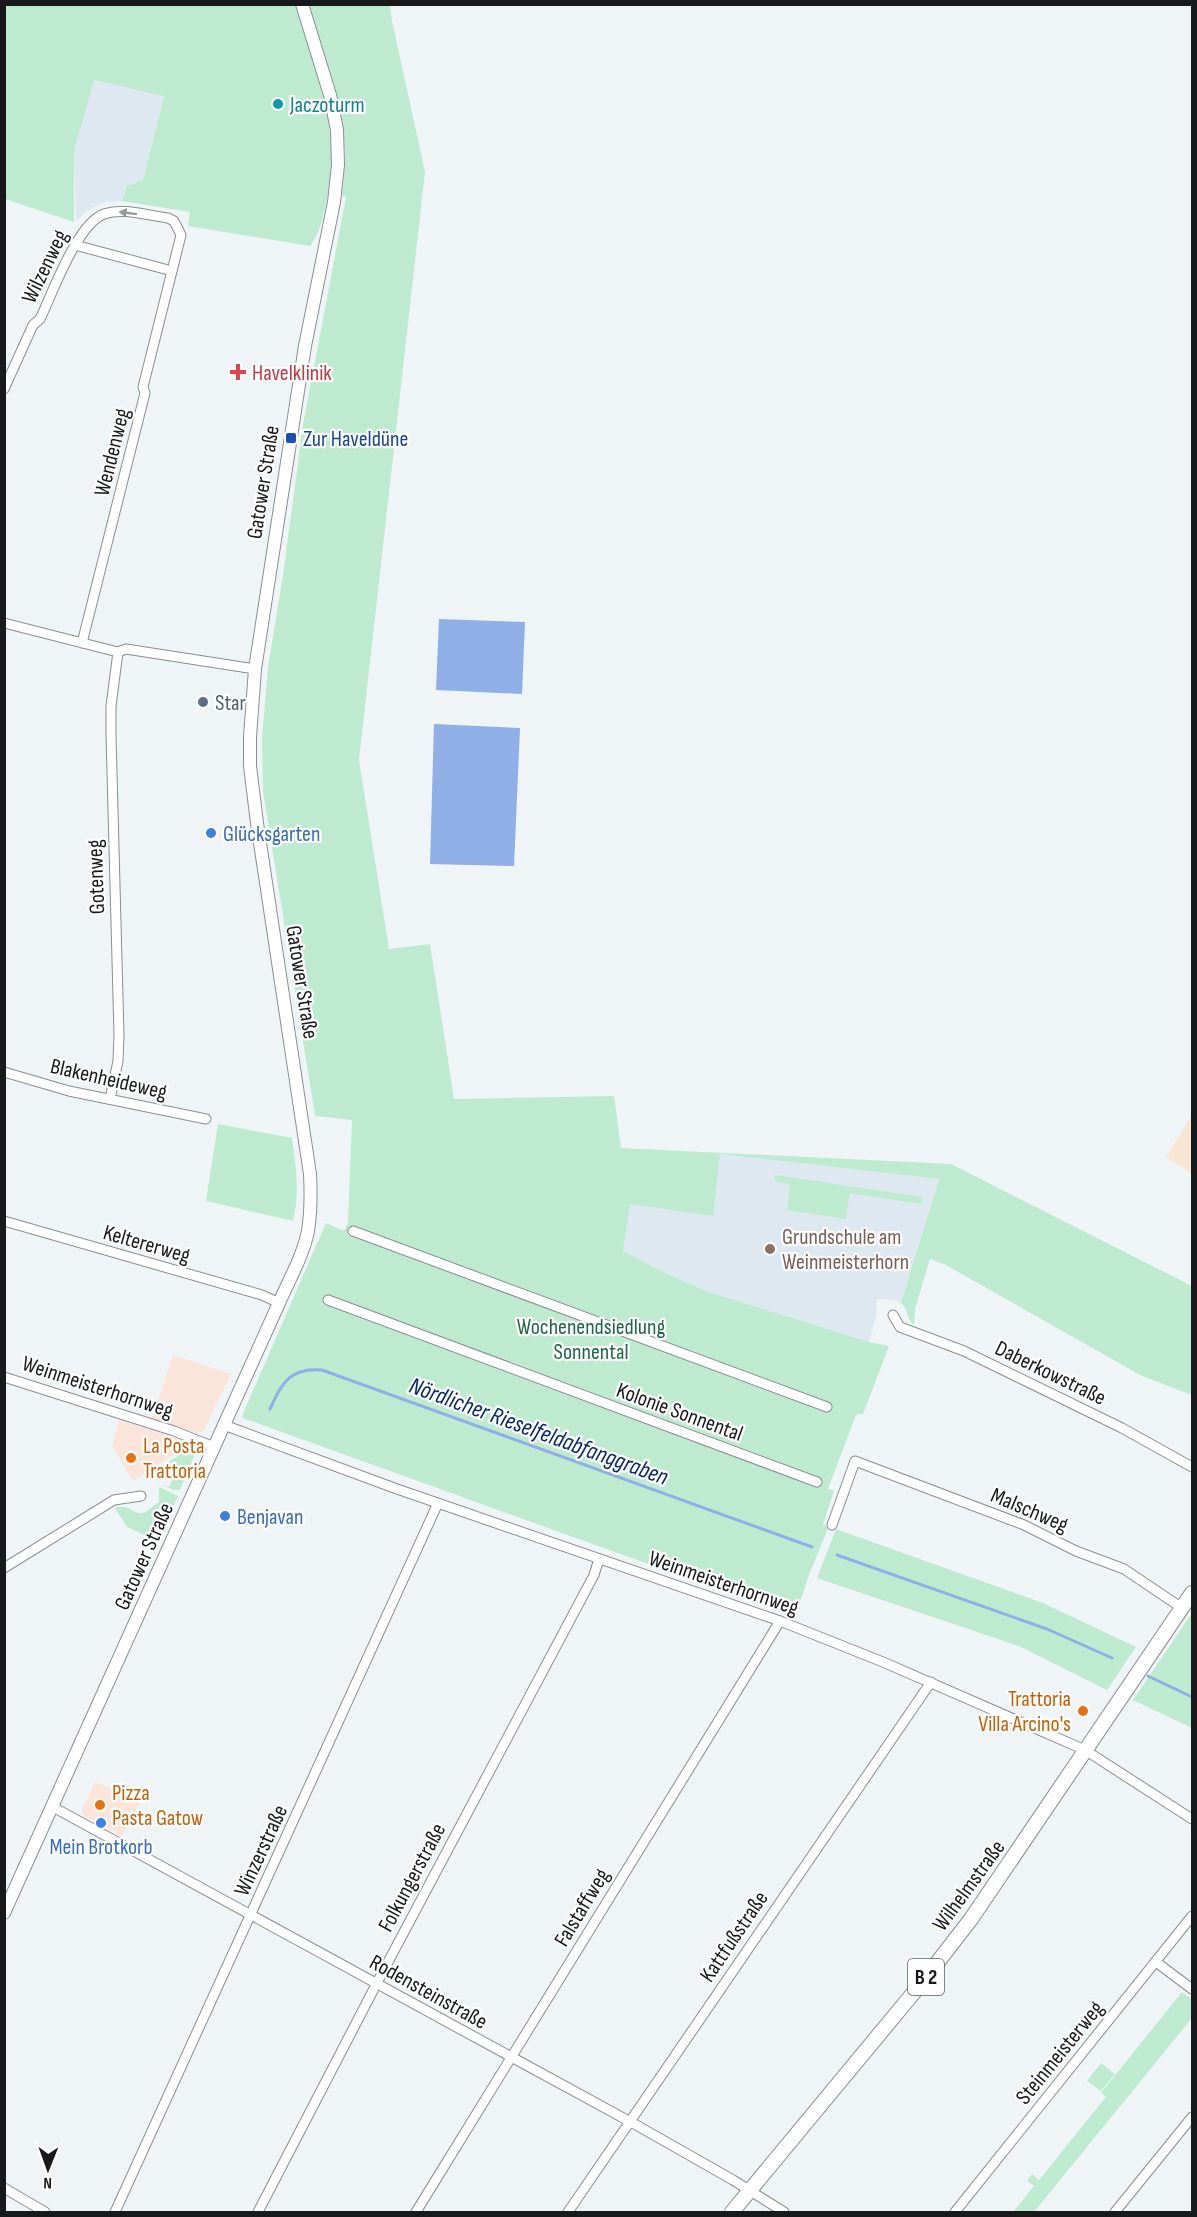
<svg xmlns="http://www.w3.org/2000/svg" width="1197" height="2217" viewBox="0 0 1197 2217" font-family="'Sofia Sans Condensed',sans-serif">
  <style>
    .commercial { fill: #fbe4d9 }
    .industrial { fill: #f7e6d4 }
    .built { fill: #dde8f0 }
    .green { fill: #beeacf }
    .water { fill: #8fafe6 }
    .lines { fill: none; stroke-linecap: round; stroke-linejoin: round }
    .stream { stroke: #8fafe6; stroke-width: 3 }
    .minor-casing { stroke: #8a8e91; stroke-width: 11 }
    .secondary-casing { stroke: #8a8e91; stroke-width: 14 }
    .primary-casing { stroke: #8a8e91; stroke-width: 16 }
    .minor { stroke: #fff; stroke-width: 9 }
    .secondary { stroke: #fff; stroke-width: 12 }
    .primary { stroke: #fff; stroke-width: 14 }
    .oneway { fill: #979898 }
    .culture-dot { fill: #0f9aa8; stroke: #fff; stroke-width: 2 }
    .health-dot { fill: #e0444e; stroke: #fff; stroke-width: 2 }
    .transit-dot { fill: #1a4fb4; stroke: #fff; stroke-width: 2 }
    .service-dot { fill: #5c6f8a; stroke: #fff; stroke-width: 2 }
    .shop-dot { fill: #3f7fe0; stroke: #fff; stroke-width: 2 }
    .education-dot { fill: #8d6e63; stroke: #fff; stroke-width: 2 }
    .food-dot { fill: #e8710a; stroke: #fff; stroke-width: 2 }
    .labels { text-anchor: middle; stroke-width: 4.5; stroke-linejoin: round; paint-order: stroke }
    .shield { fill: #fff; stroke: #5d5e5f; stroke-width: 1.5 }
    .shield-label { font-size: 21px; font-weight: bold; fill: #18191a }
    .culture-label { font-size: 22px; fill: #0d838f; stroke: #fff; text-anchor: start }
    .street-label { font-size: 22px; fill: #18191a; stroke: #fff }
    .health-label { font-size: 22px; fill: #be3a42; stroke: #fff; text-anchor: start }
    .transit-label { font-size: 22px; fill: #164399; stroke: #fff; text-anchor: start }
    .service-label { font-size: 22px; fill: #4e5e75; stroke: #fff; text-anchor: start }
    .shop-label { font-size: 22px; fill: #366cbe; stroke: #fff; text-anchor: start }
    .education-label { font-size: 22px; fill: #785e54; stroke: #fff; text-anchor: start }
    .park-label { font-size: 22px; fill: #1c6744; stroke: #fff }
    .food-label { font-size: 22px; fill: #c56008; stroke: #fff; text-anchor: start }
    .water-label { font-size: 24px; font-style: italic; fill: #062a68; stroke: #fff }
  </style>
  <rect width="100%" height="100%" fill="#eff4f7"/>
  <g class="commercial">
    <path d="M173 1355 231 1374 204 1430 197 1433 152 1419Z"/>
    <path d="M119 1420 150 1430 192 1443 133 1481 112 1446Z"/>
    <path d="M95 1782 140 1802 122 1836 84 1816 82 1810Z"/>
  </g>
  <path class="industrial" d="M1192 1115V1174L1166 1157Z"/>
  <g class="built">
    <path d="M93 80 164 95 143 180 127 186 122 201 106 202 92 208 84 213 76 222 74 151Z"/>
    <path d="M720 1154 939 1179 901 1303 895 1300 877 1299 876 1317 869 1342 709 1292 663 1272 623 1251 629 1204Z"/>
  </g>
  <g class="green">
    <path d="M4 5H297C318 74 342 129 326 203 322 220 320 233 310 246L188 226 190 212 122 201 127 186 143 180 164 96 94 80 74 151V222L5 199Z"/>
    <path d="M307 5H390L392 21 425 172 359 760 389 949 430 944 454 1099 614 1096 621 1148 951 1164 1192 1286V1395L1142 1376 944 1264 930 1259 915 1309 914 1325C906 1319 909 1309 901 1303L939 1179 720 1154 713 1216 630 1204 623 1251 663 1272 709 1292 869 1342 889 1346 863 1414 856 1415 829 1486 828 1489 834 1491 823 1524 829 1526 809 1575 795 1617 243 1418 242 1416 326 1223 344 1231 348 1223 352 1120 315 1116 263 791 262 738 268 667 283 575 303 425 346 197 342 196C344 177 346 159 344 140 341 94 321 48 307 5Z"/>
    <path d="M218 1124 292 1138C296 1167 300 1192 293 1221L206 1201Z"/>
    <path d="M775 1175 923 1197 922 1204 850 1193 846 1219 787 1210 790 1184 774 1181Z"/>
    <path d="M187 1450H191L195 1454 180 1490H173L161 1484 169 1487 177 1470 168 1465 149 1475Z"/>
    <path d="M159 1487 178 1496 157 1541 127 1527 115 1508C129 1503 134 1516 143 1513 148 1512 154 1505 159 1502Z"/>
    <path d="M836 1529 1043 1603 1136 1647 1107 1690 1019 1646 817 1578Z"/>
    <path d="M1192 1613V1728L1133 1700Z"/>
    <path d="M1182 1992 1192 2000V2018L1034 2212H1013L1034 2186 1027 2181 1032 2174 1039 2180 1106 2097 1101 2093Z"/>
    <path d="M1101 2063 1115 2074 1101 2091 1087 2081Z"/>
  </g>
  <g class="water">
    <path d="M439 619 525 622 522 694 436 690Z"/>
    <path d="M434 724 520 728 514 866 430 864Z"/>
  </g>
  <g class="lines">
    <g class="stream">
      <path d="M270 1409C282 1383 290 1367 322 1370L812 1547"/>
      <path d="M837 1555 1047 1629 1112 1658"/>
      <path d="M1148 1676 1192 1697"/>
    </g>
    <defs>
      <g id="minor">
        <path d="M75 245 172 271"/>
        <path d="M4 389 33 325 40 319C53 292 77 224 104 214 123 207 149 216 168 218L174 221 181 235 143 387 145 393 82 643"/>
        <path d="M4 623 118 652 126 649 255 669"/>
        <path d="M4 1072 69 1091 206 1119"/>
        <path d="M110 1099 118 1061 119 1035 111 735V706L118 652"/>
        <path d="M4 1221 262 1295 279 1303"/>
        <path d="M353 1231 827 1407"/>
        <path d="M328 1300 817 1482"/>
        <path d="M893 1315 900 1327 964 1351 1122 1428 1192 1467"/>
        <path d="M4 1377 174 1431 214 1447"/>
        <path d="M224 1425 397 1489 780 1621 883 1662 1085 1750 1192 1819"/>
        <path d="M832 1525 855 1461 1024 1525 1076 1551 1124 1569 1182 1608"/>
        <path d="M4 1568 114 1500 141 1496"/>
        <path d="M53 1807 638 2126 733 2180 784 2212"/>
        <path d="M1156 1962 1192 1989"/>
        <path d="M4 2188 45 2212"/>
        <path d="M115 2212 438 1503"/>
        <path d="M258 2212 379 1979 594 1575 599 1559"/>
        <path d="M416 2212 780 1621"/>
        <path d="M568 2212 931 1682"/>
        <path d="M955 2212 1192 1916"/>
        <path d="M1115 2212 1192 2117"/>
      </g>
      <path id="secondary" d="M4 1913 279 1303C289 1280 303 1256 308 1231 311 1212 311 1193 310 1174L257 823 250 766V737L255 669 305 346 334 202 338 165 337 130 330 95 302 4"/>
      <path id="primary" d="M732 2212 920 1985 971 1919 1192 1593"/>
    </defs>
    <use href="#minor" class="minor-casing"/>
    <use href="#secondary" class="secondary-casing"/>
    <use href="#primary" class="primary-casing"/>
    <use href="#minor" class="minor"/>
    <use href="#secondary" class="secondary"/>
    <use href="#primary" class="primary"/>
  </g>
  <defs><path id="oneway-solid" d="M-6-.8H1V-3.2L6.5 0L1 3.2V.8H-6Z" transform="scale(1.5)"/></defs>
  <use class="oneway" href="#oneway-solid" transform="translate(128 213) rotate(-173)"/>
  <circle class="culture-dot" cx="278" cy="104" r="6"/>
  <path class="health-dot" d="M235 363h6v6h6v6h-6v6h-6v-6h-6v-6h6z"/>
  <rect class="transit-dot" x="285" y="432" width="12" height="12" rx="3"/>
  <circle class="service-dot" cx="203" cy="702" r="6"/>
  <g class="shop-dot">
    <circle cx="211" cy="833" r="6"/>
    <circle cx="225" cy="1516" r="6"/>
    <circle cx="101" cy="1823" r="6"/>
  </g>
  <circle class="education-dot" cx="770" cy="1249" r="6"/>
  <g class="food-dot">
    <circle cx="131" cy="1458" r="6"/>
    <circle cx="1083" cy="1711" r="6"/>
    <circle cx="100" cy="1805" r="6"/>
  </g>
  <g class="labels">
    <rect class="shield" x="908" y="1959" width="36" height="36" rx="4.5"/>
    <g class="shield-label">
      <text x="926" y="1984">B 2</text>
    </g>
    <g class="culture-label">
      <text x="290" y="112">Jaczoturm</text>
    </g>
    <g class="street-label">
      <text transform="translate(44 266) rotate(-64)" y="8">Wilzenweg</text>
      <text transform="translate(111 452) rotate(-76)" y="8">Wendenweg</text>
      <text transform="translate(262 482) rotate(-81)" y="8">Gatower Straße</text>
      <text transform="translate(95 877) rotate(-92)" y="8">Gotenweg</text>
      <text transform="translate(303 982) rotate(81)" y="8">Gatower Straße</text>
      <text transform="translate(109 1078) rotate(13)" y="8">Blakenheideweg</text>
      <text transform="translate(147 1243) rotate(16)" y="8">Keltererweg</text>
      <text transform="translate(1051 1372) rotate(26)" y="8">Daberkowstraße</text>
      <text transform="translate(98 1386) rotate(18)" y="8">Weinmeisterhornweg</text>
      <text transform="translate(680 1411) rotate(20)" y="8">Kolonie Sonnental</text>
      <text transform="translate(1030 1509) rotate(23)" y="8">Malschweg</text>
      <text transform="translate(143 1556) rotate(-66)" y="8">Gatower Straße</text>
      <text transform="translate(724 1582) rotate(19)" y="8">Weinmeisterhornweg</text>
      <text transform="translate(260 1850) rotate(-65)" y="8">Winzerstraße</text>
      <text transform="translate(411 1877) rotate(-62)" y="8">Folkungerstraße</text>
      <text transform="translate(968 1885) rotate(-54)" y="8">Wilhelmstraße</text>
      <text transform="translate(581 1907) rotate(-59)" y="8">Falstaffweg</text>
      <text transform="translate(733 1936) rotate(-56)" y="8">Kattfußstraße</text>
      <text transform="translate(429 1991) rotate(29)" y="8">Rodensteinstraße</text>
      <text transform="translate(1059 2052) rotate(-51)" y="8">Steinmeisterweg</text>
    </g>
    <g class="health-label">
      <text x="252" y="380">Havelklinik</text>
    </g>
    <g class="transit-label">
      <text x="303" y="446">Zur Haveldüne</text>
    </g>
    <g class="service-label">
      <text x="215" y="710">Star</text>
    </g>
    <g class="shop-label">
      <text x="223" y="841">Glücksgarten</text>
      <text x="237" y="1524">Benjavan</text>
      <text x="101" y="1854" text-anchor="middle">Mein Brotkorb</text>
    </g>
    <g class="education-label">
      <text x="782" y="1244">Grundschule am<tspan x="782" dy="25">Weinmeisterhorn</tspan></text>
    </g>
    <g class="park-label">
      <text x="591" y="1334">Wochenendsiedlung<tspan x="591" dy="25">Sonnental</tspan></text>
    </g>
    <g class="food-label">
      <text x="143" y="1453">La Posta<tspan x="143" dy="25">Trattoria</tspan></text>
      <text x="1071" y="1706" text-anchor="end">Trattoria<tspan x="1071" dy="25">Villa Arcino's</tspan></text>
      <text x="112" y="1800">Pizza<tspan x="112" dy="25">Pasta Gatow</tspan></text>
    </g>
    <g class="water-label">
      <text transform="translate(539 1431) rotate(20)" y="8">Nördlicher Rieselfeldabfanggraben</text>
    </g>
  </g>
  <rect width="1197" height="2217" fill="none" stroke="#18191a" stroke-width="12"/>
  <g transform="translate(48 2169) rotate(181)" stroke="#ffffff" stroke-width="4.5" paint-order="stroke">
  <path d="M0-4.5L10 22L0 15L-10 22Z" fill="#18191a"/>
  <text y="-9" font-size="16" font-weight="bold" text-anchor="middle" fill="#18191a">N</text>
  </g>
</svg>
